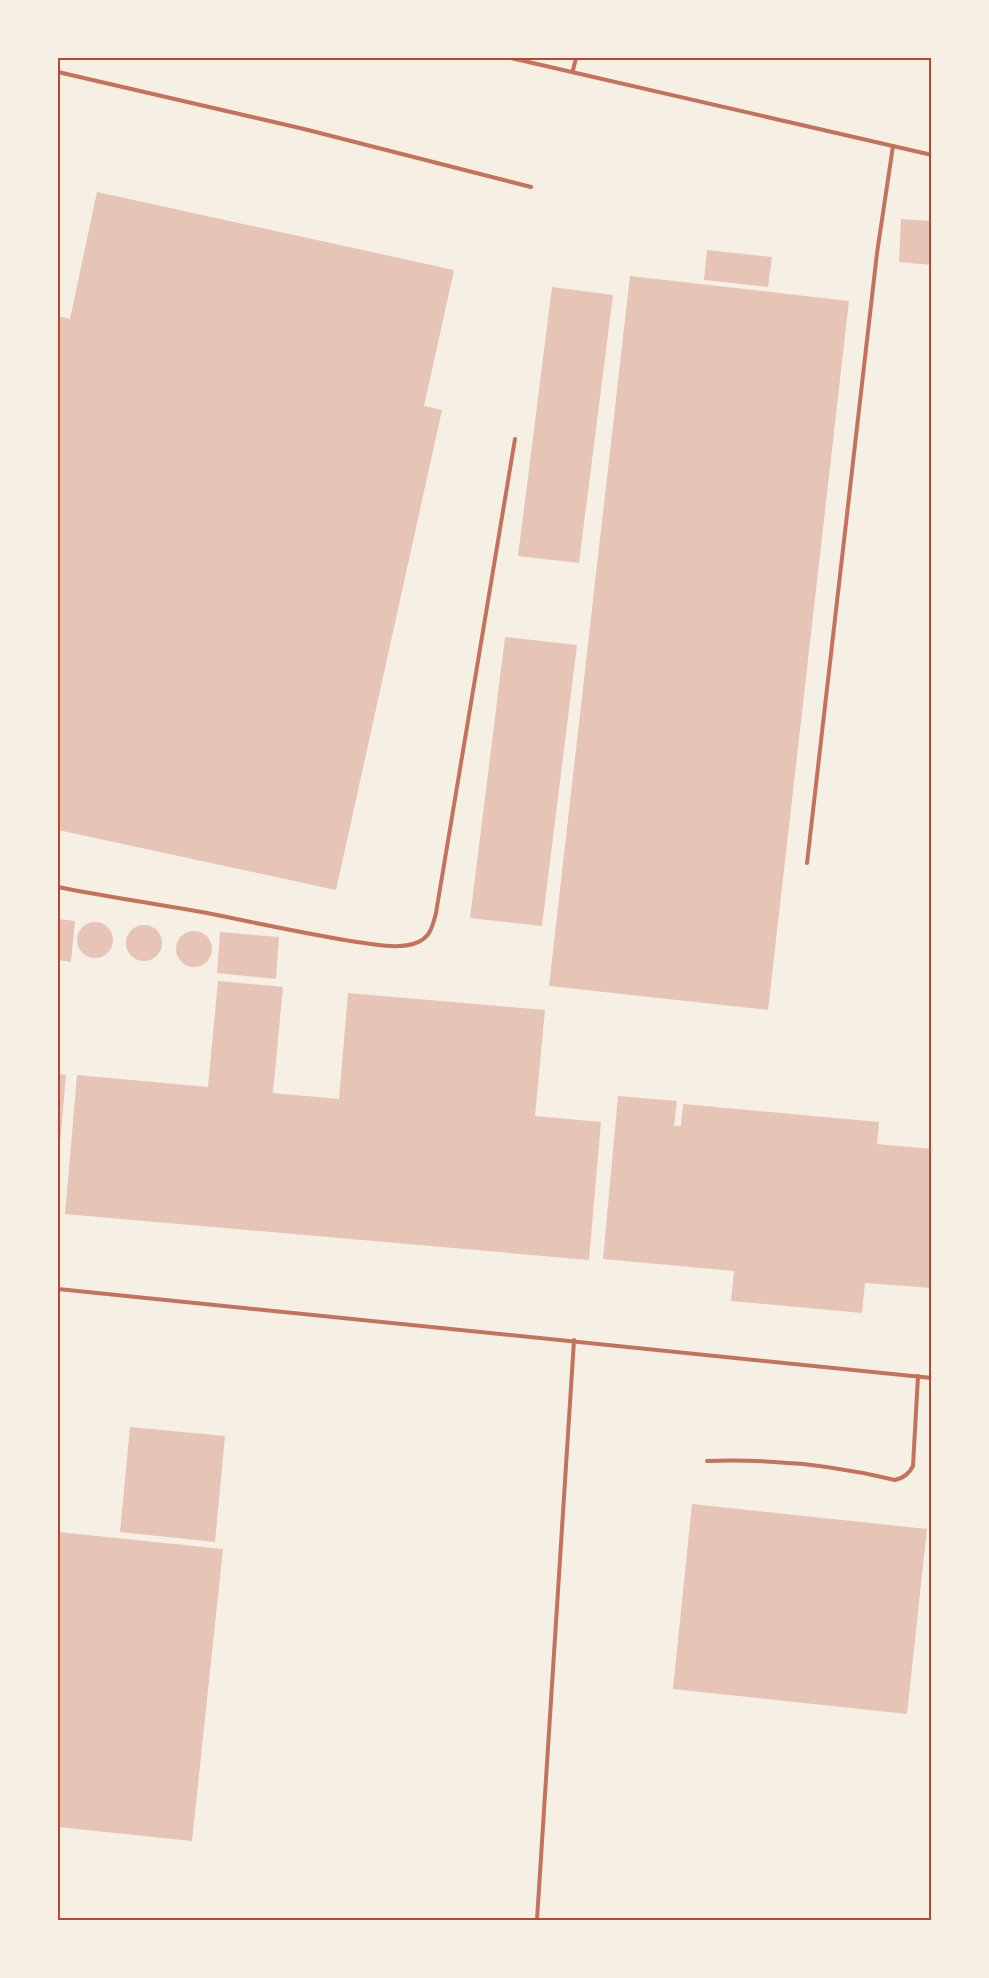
<svg xmlns="http://www.w3.org/2000/svg" width="989" height="1978" viewBox="0 0 989 1978" font-family="Helvetica,sans-serif">
  <style>
    .building { fill: #e6c5b7 }
    .lines { fill: none; stroke-linecap: round; stroke-linejoin: round }
    .service { stroke: #c5725c; stroke-width: 4 }
    .neatline { fill: none; stroke: #b5482f; stroke-width: 2 }
  </style>
  <rect width="100%" height="100%" fill="#f6efe4"/>
  <g class="building">
    <path d="M97 192 454 270 424 406 442 410 336 890 58 830V316L70 319Z"/>
    <path d="M901 219 932 221V265L899 262Z"/>
    <path d="M707 250 772 257 768 287 704 280Z"/>
    <path d="M630 276 849 301 768 1010 549 986Z"/>
    <path d="M552 287 613 295 579 563 518 556Z"/>
    <path d="M505 637 577 645 542 926 470 918Z"/>
    <path d="M58 919 75 921 71 962 58 960Z"/>
    <circle cx="95" cy="940" r="18"/>
    <circle cx="144" cy="943" r="18"/>
    <circle cx="194" cy="949" r="18"/>
    <path d="M220 932 279 937 276 979 217 973Z"/>
    <path d="M218 981 283 987 273 1093 339 1099 348 993 545 1010 535 1116 601 1122 589 1260 65 1214 77 1075 208 1087Z"/>
    <path d="M58 1074 66 1075 59 1156 58 1155Z"/>
    <path d="M618 1096 677 1101 674 1126H681L683 1104 879 1122 877 1144 932 1149V1288L865 1283 862 1313 731 1301 734 1271 603 1259Z"/>
    <path d="M130 1427 225 1436 215 1542 120 1532Z"/>
    <path d="M692 1504 927 1529 907 1714 673 1689Z"/>
    <path d="M58 1532 223 1549 192 1841 58 1827Z"/>
  </g>
  <g class="lines">
    <g class="service">
      <path d="M511 58 932 155"/>
      <path d="M573 70 576 58"/>
      <path d="M58 72 304 129 531 187"/>
      <path d="M807 863 877 253 893 146"/>
      <path d="M58 887C107 897 158 904 207 913 257 923 306 934 357 942 374 944 396 949 413 944 430 939 432 928 436 913L515 439"/>
      <path d="M58 1289 932 1378"/>
      <path d="M707 1461C769 1459 834 1465 895 1480 904 1478 909 1474 913 1466L918 1376"/>
      <path d="M537 1920 574 1340"/>
    </g>
  </g>
  <rect width="989" height="1978" fill="none" stroke="#f6efe4" stroke-width="118"/>
  <rect x="59" y="59" width="871" height="1860" class="neatline"/>
</svg>
